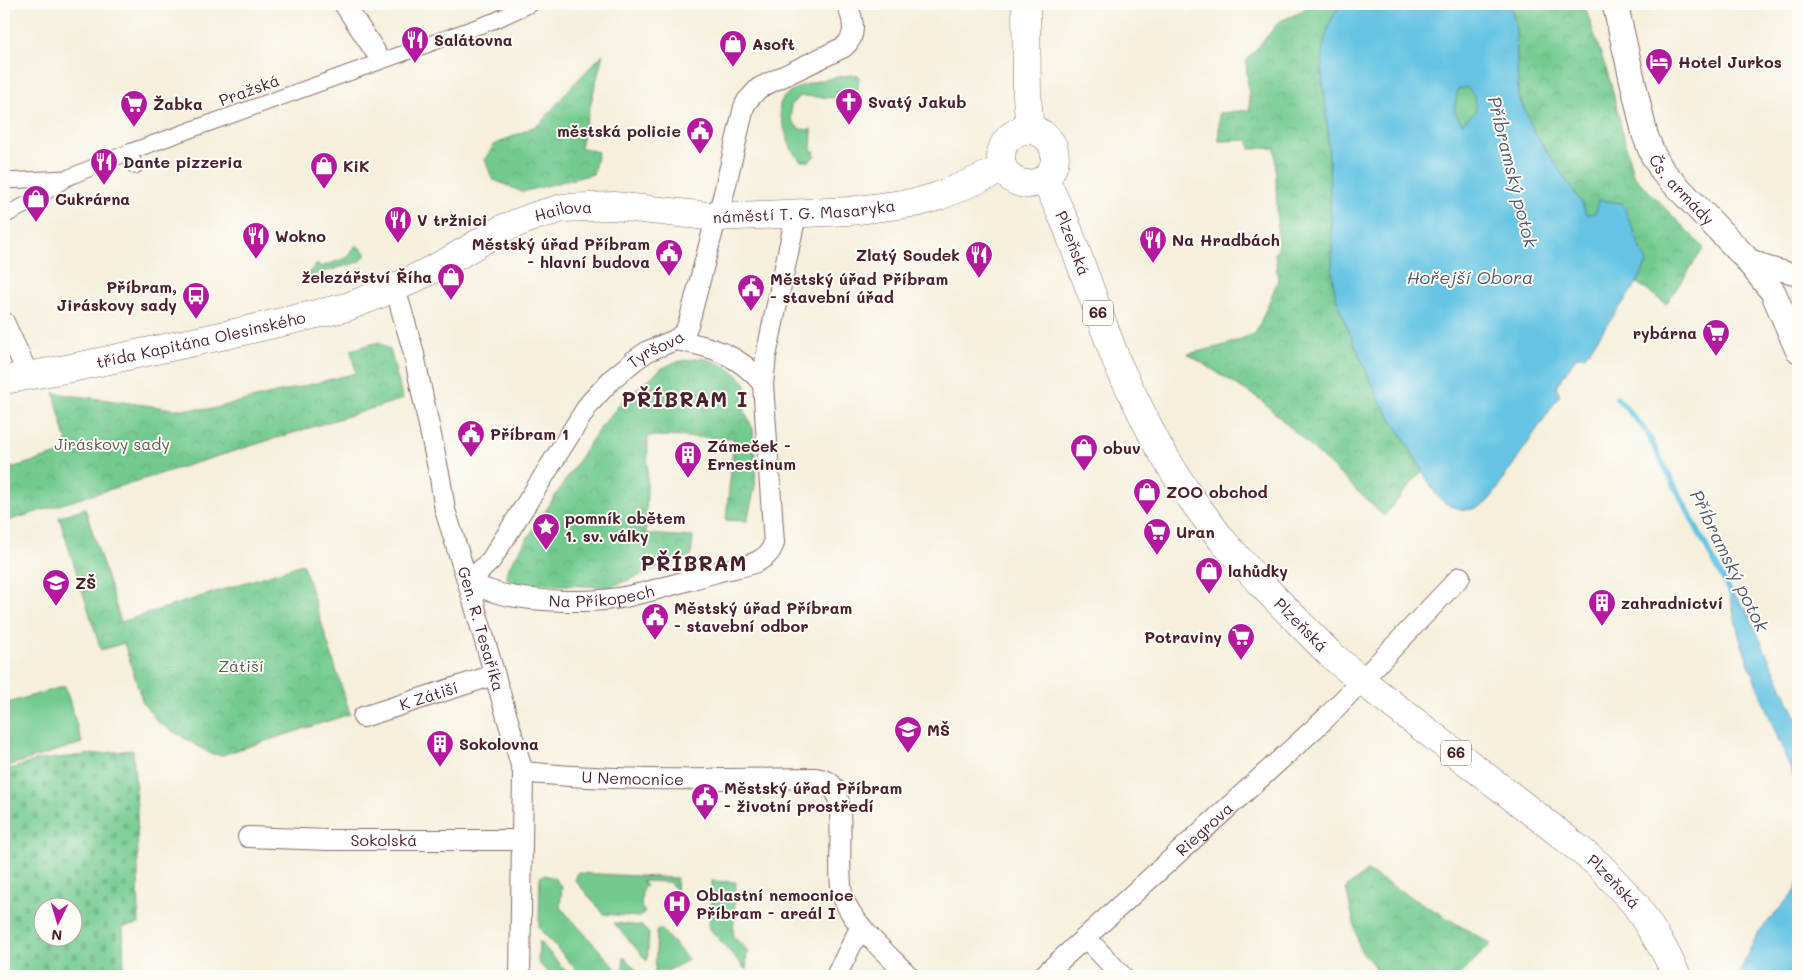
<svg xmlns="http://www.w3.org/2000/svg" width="1802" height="980" viewBox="0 0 1802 980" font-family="Mali,sans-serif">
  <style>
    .green { fill: #72ca8f; stroke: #5e745d }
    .cemetery { fill: url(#cemetery-stones); stroke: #5e745d; fill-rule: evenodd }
    .park { fill: url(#park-crowns); stroke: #5e745d }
    .water { fill: #65c4e3; stroke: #587287; fill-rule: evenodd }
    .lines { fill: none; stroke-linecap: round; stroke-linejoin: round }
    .stream { stroke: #65c4e3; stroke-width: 5.5 }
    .pedestrian-casing { stroke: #866869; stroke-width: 17 }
    .minor-casing { stroke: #866869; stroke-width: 22 }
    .tertiary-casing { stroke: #866869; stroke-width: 27 }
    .secondary-casing { stroke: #866869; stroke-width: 29 }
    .primary-casing { stroke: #866869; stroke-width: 29 }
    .pedestrian { stroke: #fff; stroke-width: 15 }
    .minor { stroke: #fff; stroke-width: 20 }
    .tertiary { stroke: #fff; stroke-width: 25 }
    .secondary { stroke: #fff; stroke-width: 28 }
    .primary { stroke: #fff; stroke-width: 28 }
    .labels { text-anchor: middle; stroke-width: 4; stroke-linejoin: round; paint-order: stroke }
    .shield { fill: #fdfcf7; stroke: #806168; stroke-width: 1 }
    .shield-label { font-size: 15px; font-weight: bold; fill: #4a1f2b }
    .poi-label { font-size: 16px; font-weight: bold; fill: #4a1f2b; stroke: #fdfcf7; text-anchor: start }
    .street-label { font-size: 16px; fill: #4a1f2b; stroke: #fdfcf7 }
    .park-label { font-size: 16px; fill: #585b4e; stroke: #fdfcf7 }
    .water-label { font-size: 18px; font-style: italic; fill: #53596b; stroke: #fdfcf7 }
    .district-label { font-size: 21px; font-weight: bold; letter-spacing: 1px; fill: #4a1f2b; stroke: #fdfcf7 }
  </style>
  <defs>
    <pattern id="cemetery-stones" width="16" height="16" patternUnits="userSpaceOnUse" patternTransform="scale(1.25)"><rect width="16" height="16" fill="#72ca8f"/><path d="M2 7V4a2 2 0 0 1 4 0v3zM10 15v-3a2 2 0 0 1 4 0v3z" fill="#64ad7c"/></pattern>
    <pattern id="park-crowns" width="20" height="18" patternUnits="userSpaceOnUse" patternTransform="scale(1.25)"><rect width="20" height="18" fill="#72ca8f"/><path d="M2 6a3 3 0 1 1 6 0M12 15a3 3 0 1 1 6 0" fill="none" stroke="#64ad7c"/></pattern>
  </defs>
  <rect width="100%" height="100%" fill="#fdfcf7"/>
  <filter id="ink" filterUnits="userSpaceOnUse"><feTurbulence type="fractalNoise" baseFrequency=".02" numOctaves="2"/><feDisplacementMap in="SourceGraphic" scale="10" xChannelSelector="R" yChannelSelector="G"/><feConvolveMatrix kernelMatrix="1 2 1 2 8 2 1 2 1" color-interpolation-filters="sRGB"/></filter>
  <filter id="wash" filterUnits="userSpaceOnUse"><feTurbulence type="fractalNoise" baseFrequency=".0096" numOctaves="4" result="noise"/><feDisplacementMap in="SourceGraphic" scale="20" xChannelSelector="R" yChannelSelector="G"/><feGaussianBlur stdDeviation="1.12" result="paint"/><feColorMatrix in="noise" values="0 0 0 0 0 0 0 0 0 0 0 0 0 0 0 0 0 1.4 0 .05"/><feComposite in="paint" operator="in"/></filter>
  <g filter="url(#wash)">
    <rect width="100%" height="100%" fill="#f5efdc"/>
    <g class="green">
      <path d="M852 75 859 76 858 93 837 92 836 98 801 96 791 104V119L799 129 812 130 811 151H815L814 157 810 161H801C791 153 788 140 784 128 782 120 779 113 780 105 784 84 835 77 852 75Z"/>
      <path d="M1467 87 1476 97V113L1462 123 1453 111 1458 89Z"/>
      <path d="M356 245 367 254 359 262 303 278 317 264 320 267 347 258Z"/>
      <path d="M65 686 82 743 4 767V704Z"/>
      <path d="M578 873 677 878 676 890 669 882 642 881 646 886 642 890 641 907 645 912 639 917 604 914 575 880Z"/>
      <path d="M545 875 554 878 562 887 560 907 622 975 624 957 641 975 582 976 539 928 540 877Z"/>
      <path d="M712 881 736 882 733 936 747 950 746 970 709 928Z"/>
      <path d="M614 923 642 926 649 934 647 961Z"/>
      <path d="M660 928 689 960 669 970 655 972 657 930Z"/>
      <path d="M539 941 570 976H551L538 962Z"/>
    </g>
    <path class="cemetery" d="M133 750 137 808 139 924 123 927 124 976H4V771L38 760ZM42 908H72V938H42Z"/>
    <g class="park">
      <path d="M1311 4H1340L1330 23 1323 47 1322 72 1328 132 1333 283 1339 308 1380 402 1401 433 1422 471 1384 516 1261 400 1188 354 1226 345 1256 333 1278 280 1275 252 1278 249 1275 148 1250 149 1249 140 1219 141V113L1250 110 1246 61 1280 21 1299 13Z"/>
      <path d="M1510 4H1584L1611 84 1633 175 1704 248 1666 304 1637 283 1647 263 1596 212 1587 215 1581 202 1535 134 1518 95 1516 29Z"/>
      <path d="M603 54 580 147 598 152 593 174 522 192 492 179 485 159 494 145 540 124 572 86Z"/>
      <path d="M379 342 390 350 403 399 4 522V470L69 451 54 393 174 409H211L356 373 351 350Z"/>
      <path d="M701 358C719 361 734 370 746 384L744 393 745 412 753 429 756 463 755 487 747 521 726 520 734 438 648 436 646 534 693 537 691 556 610 587 513 583 507 578 506 573 510 565 597 432 623 400 661 369 675 362Z"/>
      <path d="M85 508 121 622 303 564 350 714 222 755 211 754 159 723 143 703 124 643 101 650 59 517Z"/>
      <path d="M1367 871 1491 944 1458 976H1383L1360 950 1346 888Z"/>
    </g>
    <g class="water">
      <path d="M1340 4H1510L1516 29 1518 95 1535 134 1581 202 1587 215 1596 212 1599 200 1622 203 1647 263 1637 283 1585 356H1577L1556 387 1560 395C1543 420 1526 446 1508 472 1501 482 1494 498 1483 505 1467 515 1444 507 1435 493L1401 433 1380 402 1339 308 1333 283 1328 132 1322 72 1323 47 1330 23ZM1467 87 1475 97 1476 112 1462 123 1454 111 1458 89Z"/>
      <path d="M1728 588 1746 609 1798 721V788L1755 681 1739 636Z"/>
      <path d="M1798 880V976H1738L1757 934 1796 890Z"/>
    </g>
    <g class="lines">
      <path class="stream" d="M1617 398 1646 431 1731 594"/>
    </g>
  </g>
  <g filter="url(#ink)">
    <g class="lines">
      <defs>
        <g id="pedestrian">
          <path d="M129 152 135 166"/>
          <path d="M4 181 67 178"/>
          <path d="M4 216 31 202 67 178 129 152 496 20 531 4"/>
        </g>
        <g id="minor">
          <path d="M344 4 375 51"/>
          <path d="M1744 256 1768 267 1798 275"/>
          <path id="s1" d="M395 288 413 350 440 478 445 510 468 583 523 772 520 976"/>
          <path d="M4 322 29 376"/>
          <path d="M763 384 766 356 796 215"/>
          <path id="s2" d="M468 583 491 560 589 404 612 379 635 360 648 351 675 340 685 332 689 322 712 234 723 197 744 107 747 101 759 88 844 47C858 35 853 19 847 4"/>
          <path id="s3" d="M468 583C479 587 490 591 501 594 533 602 597 604 629 596 659 590 688 580 717 572 737 566 767 567 774 543L763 384C740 355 711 346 675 340"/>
          <path id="s4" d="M363 717 494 675"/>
          <path id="s5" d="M523 772C619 782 718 779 815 778 821 779 828 780 832 785 848 802 835 871 843 897 852 924 889 956 909 976"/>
          <path id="s6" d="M248 837 328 840H521"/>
          <path d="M1086 938 1122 976"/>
          <path d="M836 976 861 926"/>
          <path id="s7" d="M1043 976 1325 719 1460 577"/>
        </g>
        <g id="tertiary">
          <path id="s8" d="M1615 4 1645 135 1653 155 1663 172 1744 256 1773 292 1798 350"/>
        </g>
        <g id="secondary">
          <path id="s9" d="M4 380 71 368 226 335 347 307 395 288 445 263 504 228 538 215 563 208 614 206 717 217 850 211 919 202 939 196 1003 169"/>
        </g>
        <g id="primary">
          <path d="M1026 4 1027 96 1030 130"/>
          <circle cx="1028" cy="157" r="27"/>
          <path id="s10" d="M1045 179 1066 224 1118 365 1157 444 1187 493 1222 540 1260 583 1329 653 1362 681 1550 826 1599 865 1636 905 1664 950 1677 976"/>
        </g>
      </defs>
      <use href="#pedestrian" class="pedestrian-casing"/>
      <use href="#minor" class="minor-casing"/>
      <use href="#tertiary" class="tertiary-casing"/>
      <use href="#secondary" class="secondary-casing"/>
      <use href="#primary" class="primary-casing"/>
      <use href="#pedestrian" class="pedestrian"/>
      <use href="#minor" class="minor"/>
      <use href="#tertiary" class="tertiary"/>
      <use href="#secondary" class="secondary"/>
      <use href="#primary" class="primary"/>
    </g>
  </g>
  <defs>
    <symbol id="restaurant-pin" viewBox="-11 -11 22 30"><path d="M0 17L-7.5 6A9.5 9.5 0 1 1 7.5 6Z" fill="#b5179e" stroke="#fdfcf7"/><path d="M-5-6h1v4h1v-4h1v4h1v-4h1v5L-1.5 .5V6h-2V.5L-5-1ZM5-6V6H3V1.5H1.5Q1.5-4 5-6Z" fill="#fff"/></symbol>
    <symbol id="shop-pin" viewBox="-11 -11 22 30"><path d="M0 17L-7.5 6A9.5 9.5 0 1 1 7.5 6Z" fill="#b5179e" stroke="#fdfcf7"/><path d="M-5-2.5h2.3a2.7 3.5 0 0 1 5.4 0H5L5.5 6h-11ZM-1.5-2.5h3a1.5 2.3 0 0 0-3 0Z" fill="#fff"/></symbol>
    <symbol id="hotel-pin" viewBox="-11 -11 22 30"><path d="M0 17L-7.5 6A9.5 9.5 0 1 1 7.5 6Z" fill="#b5179e" stroke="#fdfcf7"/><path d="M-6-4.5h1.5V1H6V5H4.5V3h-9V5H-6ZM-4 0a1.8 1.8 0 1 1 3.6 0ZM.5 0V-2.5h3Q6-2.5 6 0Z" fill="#fff"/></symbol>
    <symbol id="church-pin" viewBox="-11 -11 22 30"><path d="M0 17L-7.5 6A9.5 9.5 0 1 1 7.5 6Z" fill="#b5179e" stroke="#fdfcf7"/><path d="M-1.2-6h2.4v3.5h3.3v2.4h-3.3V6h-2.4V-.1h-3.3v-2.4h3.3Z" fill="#fff"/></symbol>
    <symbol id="supermarket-pin" viewBox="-11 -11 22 30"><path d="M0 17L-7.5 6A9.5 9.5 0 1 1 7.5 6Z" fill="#b5179e" stroke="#fdfcf7"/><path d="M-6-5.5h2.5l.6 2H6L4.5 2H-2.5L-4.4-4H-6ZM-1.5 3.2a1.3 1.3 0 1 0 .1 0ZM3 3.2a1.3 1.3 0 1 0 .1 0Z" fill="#fff"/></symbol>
    <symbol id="civic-pin" viewBox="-11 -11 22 30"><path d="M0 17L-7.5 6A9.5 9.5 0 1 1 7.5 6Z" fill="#b5179e" stroke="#fdfcf7"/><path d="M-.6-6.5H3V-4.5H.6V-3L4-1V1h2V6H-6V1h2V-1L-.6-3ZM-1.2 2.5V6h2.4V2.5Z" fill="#fff"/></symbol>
    <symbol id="bus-pin" viewBox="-11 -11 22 30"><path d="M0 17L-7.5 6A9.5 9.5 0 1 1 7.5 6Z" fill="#b5179e" stroke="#fdfcf7"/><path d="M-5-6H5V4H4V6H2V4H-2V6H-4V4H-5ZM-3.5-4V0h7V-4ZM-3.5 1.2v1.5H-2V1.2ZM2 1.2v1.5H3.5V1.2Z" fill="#fff"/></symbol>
    <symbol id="building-pin" viewBox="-11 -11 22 30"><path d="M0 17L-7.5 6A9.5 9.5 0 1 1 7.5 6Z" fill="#b5179e" stroke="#fdfcf7"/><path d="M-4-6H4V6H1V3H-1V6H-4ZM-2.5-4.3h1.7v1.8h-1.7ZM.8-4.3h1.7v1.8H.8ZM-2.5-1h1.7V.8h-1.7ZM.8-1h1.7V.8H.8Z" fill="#fff"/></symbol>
    <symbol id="sight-pin" viewBox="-11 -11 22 30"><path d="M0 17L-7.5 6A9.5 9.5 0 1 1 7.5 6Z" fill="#b5179e" stroke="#fdfcf7"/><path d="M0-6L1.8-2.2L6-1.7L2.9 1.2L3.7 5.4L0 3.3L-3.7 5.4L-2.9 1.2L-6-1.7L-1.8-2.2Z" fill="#fff"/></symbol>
    <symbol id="school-pin" viewBox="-11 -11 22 30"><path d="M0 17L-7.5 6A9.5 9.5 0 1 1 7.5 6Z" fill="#b5179e" stroke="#fdfcf7"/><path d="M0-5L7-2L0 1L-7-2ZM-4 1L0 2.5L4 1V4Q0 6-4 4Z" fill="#fff"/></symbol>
    <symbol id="hospital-pin" viewBox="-11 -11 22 30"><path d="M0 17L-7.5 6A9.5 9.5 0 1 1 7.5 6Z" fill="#b5179e" stroke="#fdfcf7"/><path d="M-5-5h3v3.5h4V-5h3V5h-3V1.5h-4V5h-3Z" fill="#fff"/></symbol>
  </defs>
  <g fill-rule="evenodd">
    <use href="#restaurant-pin" x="399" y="24" width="32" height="43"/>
    <use href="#shop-pin" x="717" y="28" width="32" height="43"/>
    <use href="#hotel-pin" x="1643" y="46" width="32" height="43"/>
    <use href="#church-pin" x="833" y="86" width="32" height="43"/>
    <use href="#supermarket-pin" x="118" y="88" width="32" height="43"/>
    <use href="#civic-pin" x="684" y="115" width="32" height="43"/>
    <use href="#restaurant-pin" x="88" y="146" width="32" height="43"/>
    <use href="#shop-pin" x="308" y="150" width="32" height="43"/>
    <use href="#shop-pin" x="20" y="183" width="32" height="43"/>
    <use href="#restaurant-pin" x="382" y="204" width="32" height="43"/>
    <use href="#restaurant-pin" x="240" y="220" width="32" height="43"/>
    <use href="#restaurant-pin" x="1137" y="224" width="32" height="43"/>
    <use href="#civic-pin" x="653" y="237" width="32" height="43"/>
    <use href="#restaurant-pin" x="963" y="239" width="32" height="43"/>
    <use href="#shop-pin" x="435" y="261" width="32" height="43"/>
    <use href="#civic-pin" x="735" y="272" width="32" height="43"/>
    <use href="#bus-pin" x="180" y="280" width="32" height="43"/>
    <use href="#supermarket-pin" x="1700" y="317" width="32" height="43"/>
    <use href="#civic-pin" x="455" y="418" width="32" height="43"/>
    <use href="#shop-pin" x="1068" y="432" width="32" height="43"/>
    <use href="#building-pin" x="672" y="439" width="32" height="43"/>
    <use href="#shop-pin" x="1131" y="476" width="32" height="43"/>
    <use href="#sight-pin" x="530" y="511" width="32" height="43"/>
    <use href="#supermarket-pin" x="1141" y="516" width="32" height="43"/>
    <use href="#shop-pin" x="1193" y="555" width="32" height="43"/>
    <use href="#school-pin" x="40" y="567" width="32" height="43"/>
    <use href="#building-pin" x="1586" y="587" width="32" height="43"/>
    <use href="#civic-pin" x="639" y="601" width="32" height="43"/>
    <use href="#supermarket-pin" x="1225" y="621" width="32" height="43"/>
    <use href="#school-pin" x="892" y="714" width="32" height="43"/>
    <use href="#building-pin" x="424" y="728" width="32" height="43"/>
    <use href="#civic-pin" x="689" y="781" width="32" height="43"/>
    <use href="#hospital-pin" x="661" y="888" width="32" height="43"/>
  </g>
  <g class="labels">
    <g class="shield">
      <rect x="1083" y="300.5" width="30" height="25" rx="4"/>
      <rect x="1441" y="740.5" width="30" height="25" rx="4"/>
    </g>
    <g class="shield-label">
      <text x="1098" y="318">66</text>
      <text x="1456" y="758">66</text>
    </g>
    <g class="poi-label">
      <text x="434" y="46">Salátovna</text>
      <text x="752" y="50">Asoft</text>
      <text x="1678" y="68">Hotel Jurkos</text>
      <text x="868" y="108">Svatý Jakub</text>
      <text x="153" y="110">Žabka</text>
      <text x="681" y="137" text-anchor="end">městská policie</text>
      <text x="123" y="168">Dante pizzeria</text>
      <text x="343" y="172">KiK</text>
      <text x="55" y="205">Cukrárna</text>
      <text x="417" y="226">V tržnici</text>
      <text x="275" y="242">Wokno</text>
      <text x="1172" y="246">Na Hradbách</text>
      <text x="650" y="250" text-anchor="end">Městský úřad Příbram<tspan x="650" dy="18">- hlavní budova</tspan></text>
      <text x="960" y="261" text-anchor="end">Zlatý Soudek</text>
      <text x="432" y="283" text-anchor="end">železářství Říha</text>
      <text x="770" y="285">Městský úřad Příbram<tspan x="770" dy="18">- stavební úřad</tspan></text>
      <text x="177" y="293" text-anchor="end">Příbram,<tspan x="177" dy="18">Jiráskovy sady</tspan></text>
      <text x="1697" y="339" text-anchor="end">rybárna</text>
      <text x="490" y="440">Příbram 1</text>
      <text x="707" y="452">Zámeček -<tspan x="707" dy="18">Ernestinum</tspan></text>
      <text x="1103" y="454">obuv</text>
      <text x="1166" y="498">ZOO obchod</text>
      <text x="565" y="524">pomník obětem<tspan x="565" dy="18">1. sv. války</tspan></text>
      <text x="1176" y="538">Uran</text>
      <text x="1228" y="577">lahůdky</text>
      <text x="75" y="589">ZŠ</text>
      <text x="1621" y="609">zahradnictví</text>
      <text x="674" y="614">Městský úřad Příbram<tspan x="674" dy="18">- stavební odbor</tspan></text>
      <text x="1222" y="643" text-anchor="end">Potraviny</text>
      <text x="927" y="736">MŠ</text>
      <text x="459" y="750">Sokolovna</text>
      <text x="724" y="794">Městský úřad Příbram<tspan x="724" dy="18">- životní prostředí</tspan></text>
      <text x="696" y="901">Oblastní nemocnice<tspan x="696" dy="18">Příbram - areál I</tspan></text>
    </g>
    <g class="street-label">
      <text transform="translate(249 90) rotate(-20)" y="6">Pražská</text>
      <text dy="6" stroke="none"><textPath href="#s8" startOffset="201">Čs. armády</textPath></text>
      <text dy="6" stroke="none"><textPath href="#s9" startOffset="831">náměstí T. G. Masaryka</textPath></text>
      <text dy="6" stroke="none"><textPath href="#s9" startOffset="589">Hailova</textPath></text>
      <text dy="6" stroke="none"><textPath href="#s10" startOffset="70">Plzeňská</textPath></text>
      <text dy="6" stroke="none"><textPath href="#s9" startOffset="201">třída Kapitána Olesinského</textPath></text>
      <text dy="6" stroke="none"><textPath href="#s2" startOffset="304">Tyršova</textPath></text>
      <text dy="6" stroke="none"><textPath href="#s3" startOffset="136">Na Příkopech</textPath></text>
      <text dy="6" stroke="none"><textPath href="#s10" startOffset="520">Plzeňská</textPath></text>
      <text dy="6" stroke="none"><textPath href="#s1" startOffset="352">Gen. R. Tesaříka</textPath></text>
      <text dy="6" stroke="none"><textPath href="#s4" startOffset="69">K Zátiší</textPath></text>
      <text dy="6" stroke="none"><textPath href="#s5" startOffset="110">U Nemocnice</textPath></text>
      <text dy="6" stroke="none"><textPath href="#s7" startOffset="218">Riegrova</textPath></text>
      <text dy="6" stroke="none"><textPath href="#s6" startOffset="136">Sokolská</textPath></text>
      <text dy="6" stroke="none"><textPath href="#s10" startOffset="925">Plzeňská</textPath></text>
    </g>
    <g class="park-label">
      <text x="112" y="450">Jiráskovy sady</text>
      <text x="241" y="672">Zátiší</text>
    </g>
    <g class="water-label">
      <text transform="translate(1512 172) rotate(76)" y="6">Příbramský potok</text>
      <text x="1470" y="284">Hořejší Obora</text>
      <text transform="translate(1729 561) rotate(64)" y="6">Příbramský potok</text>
    </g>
    <g class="district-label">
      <text x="685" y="407">PŘÍBRAM I</text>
      <text x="694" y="571">PŘÍBRAM</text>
    </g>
  </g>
  <rect width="1802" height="980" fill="none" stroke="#fdfcf7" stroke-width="20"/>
  <g transform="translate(58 922) rotate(185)"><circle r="24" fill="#fdfcf7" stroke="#b5a4a5"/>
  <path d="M0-4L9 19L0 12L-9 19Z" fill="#b5179e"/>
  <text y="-8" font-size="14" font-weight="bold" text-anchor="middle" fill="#4a1f2b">N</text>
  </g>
</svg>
